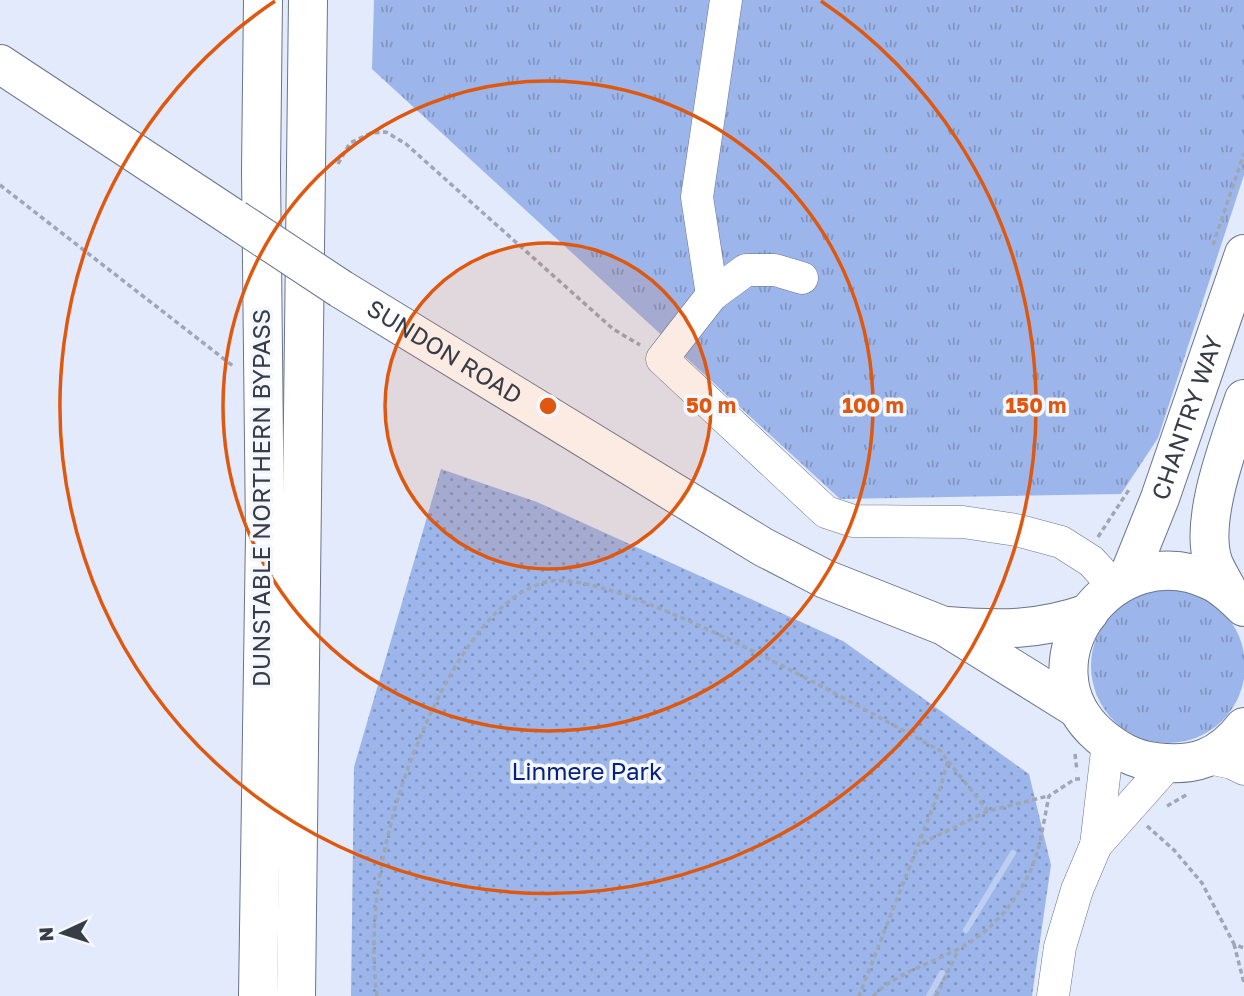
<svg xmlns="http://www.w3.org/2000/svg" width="1244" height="996" viewBox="0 0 1244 996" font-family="'Golos Text',sans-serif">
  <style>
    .grass { fill: url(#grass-tufts) }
    .park { fill: url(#park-dots) }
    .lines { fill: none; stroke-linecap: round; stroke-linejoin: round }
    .stream { stroke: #bdcef1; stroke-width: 6 }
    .minor-casing { stroke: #69758d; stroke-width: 33 }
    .major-casing { stroke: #69758d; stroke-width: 40 }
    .highway-casing { stroke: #69758d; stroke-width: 40 }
    .path { stroke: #9fa6b4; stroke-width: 3.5; stroke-dasharray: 5 3.5; stroke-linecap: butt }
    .minor { stroke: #fff; stroke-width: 32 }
    .major { stroke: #fff; stroke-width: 38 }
    .highway { stroke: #fff; stroke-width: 38 }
    .major-bridge-casing { stroke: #69758d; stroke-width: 40; stroke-linecap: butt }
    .major-bridge { stroke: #fff; stroke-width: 38 }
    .ring { fill: none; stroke: #df580f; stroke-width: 3.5 }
    .labels { text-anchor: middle; stroke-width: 7; stroke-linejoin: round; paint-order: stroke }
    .street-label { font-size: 24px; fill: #373c47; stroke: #f4f7fd }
    .park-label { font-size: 24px; fill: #04227f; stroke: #f4f7fd }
    .centre { fill: #df580f; stroke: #f4f7fd; stroke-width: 3.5 }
    .ring-label { font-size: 21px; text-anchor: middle; font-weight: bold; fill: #df580f; stroke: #f4f7fd; stroke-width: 7; stroke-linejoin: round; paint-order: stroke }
  </style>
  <defs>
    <pattern id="grass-tufts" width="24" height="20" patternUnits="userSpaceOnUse" patternTransform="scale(1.75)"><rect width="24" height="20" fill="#9cb6eb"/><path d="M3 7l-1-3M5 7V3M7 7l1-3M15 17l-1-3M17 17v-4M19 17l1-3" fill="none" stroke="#8095c0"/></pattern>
    <pattern id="park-dots" width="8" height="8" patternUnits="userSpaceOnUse" patternTransform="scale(1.75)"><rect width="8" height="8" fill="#9cb6eb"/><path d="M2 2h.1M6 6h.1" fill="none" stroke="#8095c0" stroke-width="1.8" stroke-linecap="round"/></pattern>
  </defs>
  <rect width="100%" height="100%" fill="#e2eafb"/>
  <g class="grass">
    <path d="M374 0H1244V175L1158 438 1121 494 840 499 372 69Z"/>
    <circle cx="1168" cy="666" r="77"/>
  </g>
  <path class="park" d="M441 469 537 502 843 641 1029 774 1051 865 1032 996H351L354 767Z"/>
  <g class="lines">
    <g class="stream">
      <path d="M966 930 1013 853"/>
      <path d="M929 996 942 973"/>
    </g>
    <defs>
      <g id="minor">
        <path d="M802 278 775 270H746L712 295 662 359 826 512 853 521 963 522 1016 530 1061 542 1091 561 1115 587"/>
        <path d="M712 295 697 197 726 0"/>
        <path d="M1209 758 1232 763 1244 769"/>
        <path d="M1096 845 1168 764"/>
        <path d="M1053 996 1060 947 1077 890 1096 845 1108 743"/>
      </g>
      <g id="major">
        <path d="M0 64 235 219"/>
        <path id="s1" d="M341 289 763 547 825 579 944 626 1076 708"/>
        <path id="s2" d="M1127 580 1160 498 1244 254"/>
        <path d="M1228 591C1223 581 1217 572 1213 562 1199 519 1230 441 1244 399"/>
        <path d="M1244 607C1234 597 1224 587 1211 581 1113 533 1017 665 1100 736 1117 750 1134 760 1156 762 1194 767 1220 758 1244 727"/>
        <path d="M947 626C1000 630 1037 631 1089 613"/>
      </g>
      <g id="highway">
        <path d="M258 996 265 534 261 171 263 0"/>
        <path d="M296 996 308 0"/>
      </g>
    </defs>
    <use href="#minor" class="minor-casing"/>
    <use href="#major" class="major-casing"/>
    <use href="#highway" class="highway-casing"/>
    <g class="path">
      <path d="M338 164 350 143 371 133 386 132 406 144 613 329 640 345"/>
      <path d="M0 185 233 366"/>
      <path d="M1213 245 1244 153"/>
      <path d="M1098 537 1130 488"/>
      <path d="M1075 754 1077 771"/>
      <path d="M948 761 988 811"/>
      <path d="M1167 806 1188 794"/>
      <path d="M1147 826 1174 850 1202 883 1234 944 1244 948"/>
      <path d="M922 843 988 811 1048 796"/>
      <path d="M1234 944 1244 983"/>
      <path d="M377 996C365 908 389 808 424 728 446 678 488 597 546 582 613 564 871 714 941 751L948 761 940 789 859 996"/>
      <path d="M873 996C894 975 926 965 952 952 992 934 1024 895 1037 853 1042 835 1045 815 1049 796L1075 779H1080"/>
      <path d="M936 996 958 951"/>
    </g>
    <use href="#minor" class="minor"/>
    <use href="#major" class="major"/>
    <use href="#highway" class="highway"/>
    <defs>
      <path id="major-bridge" d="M235 219 341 289"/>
    </defs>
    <use href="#major-bridge" class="major-bridge-casing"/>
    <use href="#major-bridge" class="major-bridge"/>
  </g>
  <circle cx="548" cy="406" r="163" fill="#df580f" fill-opacity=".12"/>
  <g class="ring">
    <circle cx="548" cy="406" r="163"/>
    <circle cx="548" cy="406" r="325"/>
    <path d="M821 1A488 488 0 1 1 275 1"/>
  </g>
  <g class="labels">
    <g class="street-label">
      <text dy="8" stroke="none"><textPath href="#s1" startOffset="121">SUNDON ROAD</textPath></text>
      <text dy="8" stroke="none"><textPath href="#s2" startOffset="173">CHANTRY WAY</textPath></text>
      <text transform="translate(262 498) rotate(-90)" y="8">DUNSTABLE NORTHERN BYPASS</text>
    </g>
    <g class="park-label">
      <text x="587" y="780">Linmere Park</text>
    </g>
  </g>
  <circle cx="548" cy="406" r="10" class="centre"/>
  <g class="ring-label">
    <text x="711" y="413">50 m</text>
    <text x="873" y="413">100 m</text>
    <text x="1036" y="413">150 m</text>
  </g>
  <g transform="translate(63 933) rotate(266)" stroke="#f4f7fd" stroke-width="5" paint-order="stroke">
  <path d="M0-5L12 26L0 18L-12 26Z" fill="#373c47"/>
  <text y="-10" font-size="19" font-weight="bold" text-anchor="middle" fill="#373c47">N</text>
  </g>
</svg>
